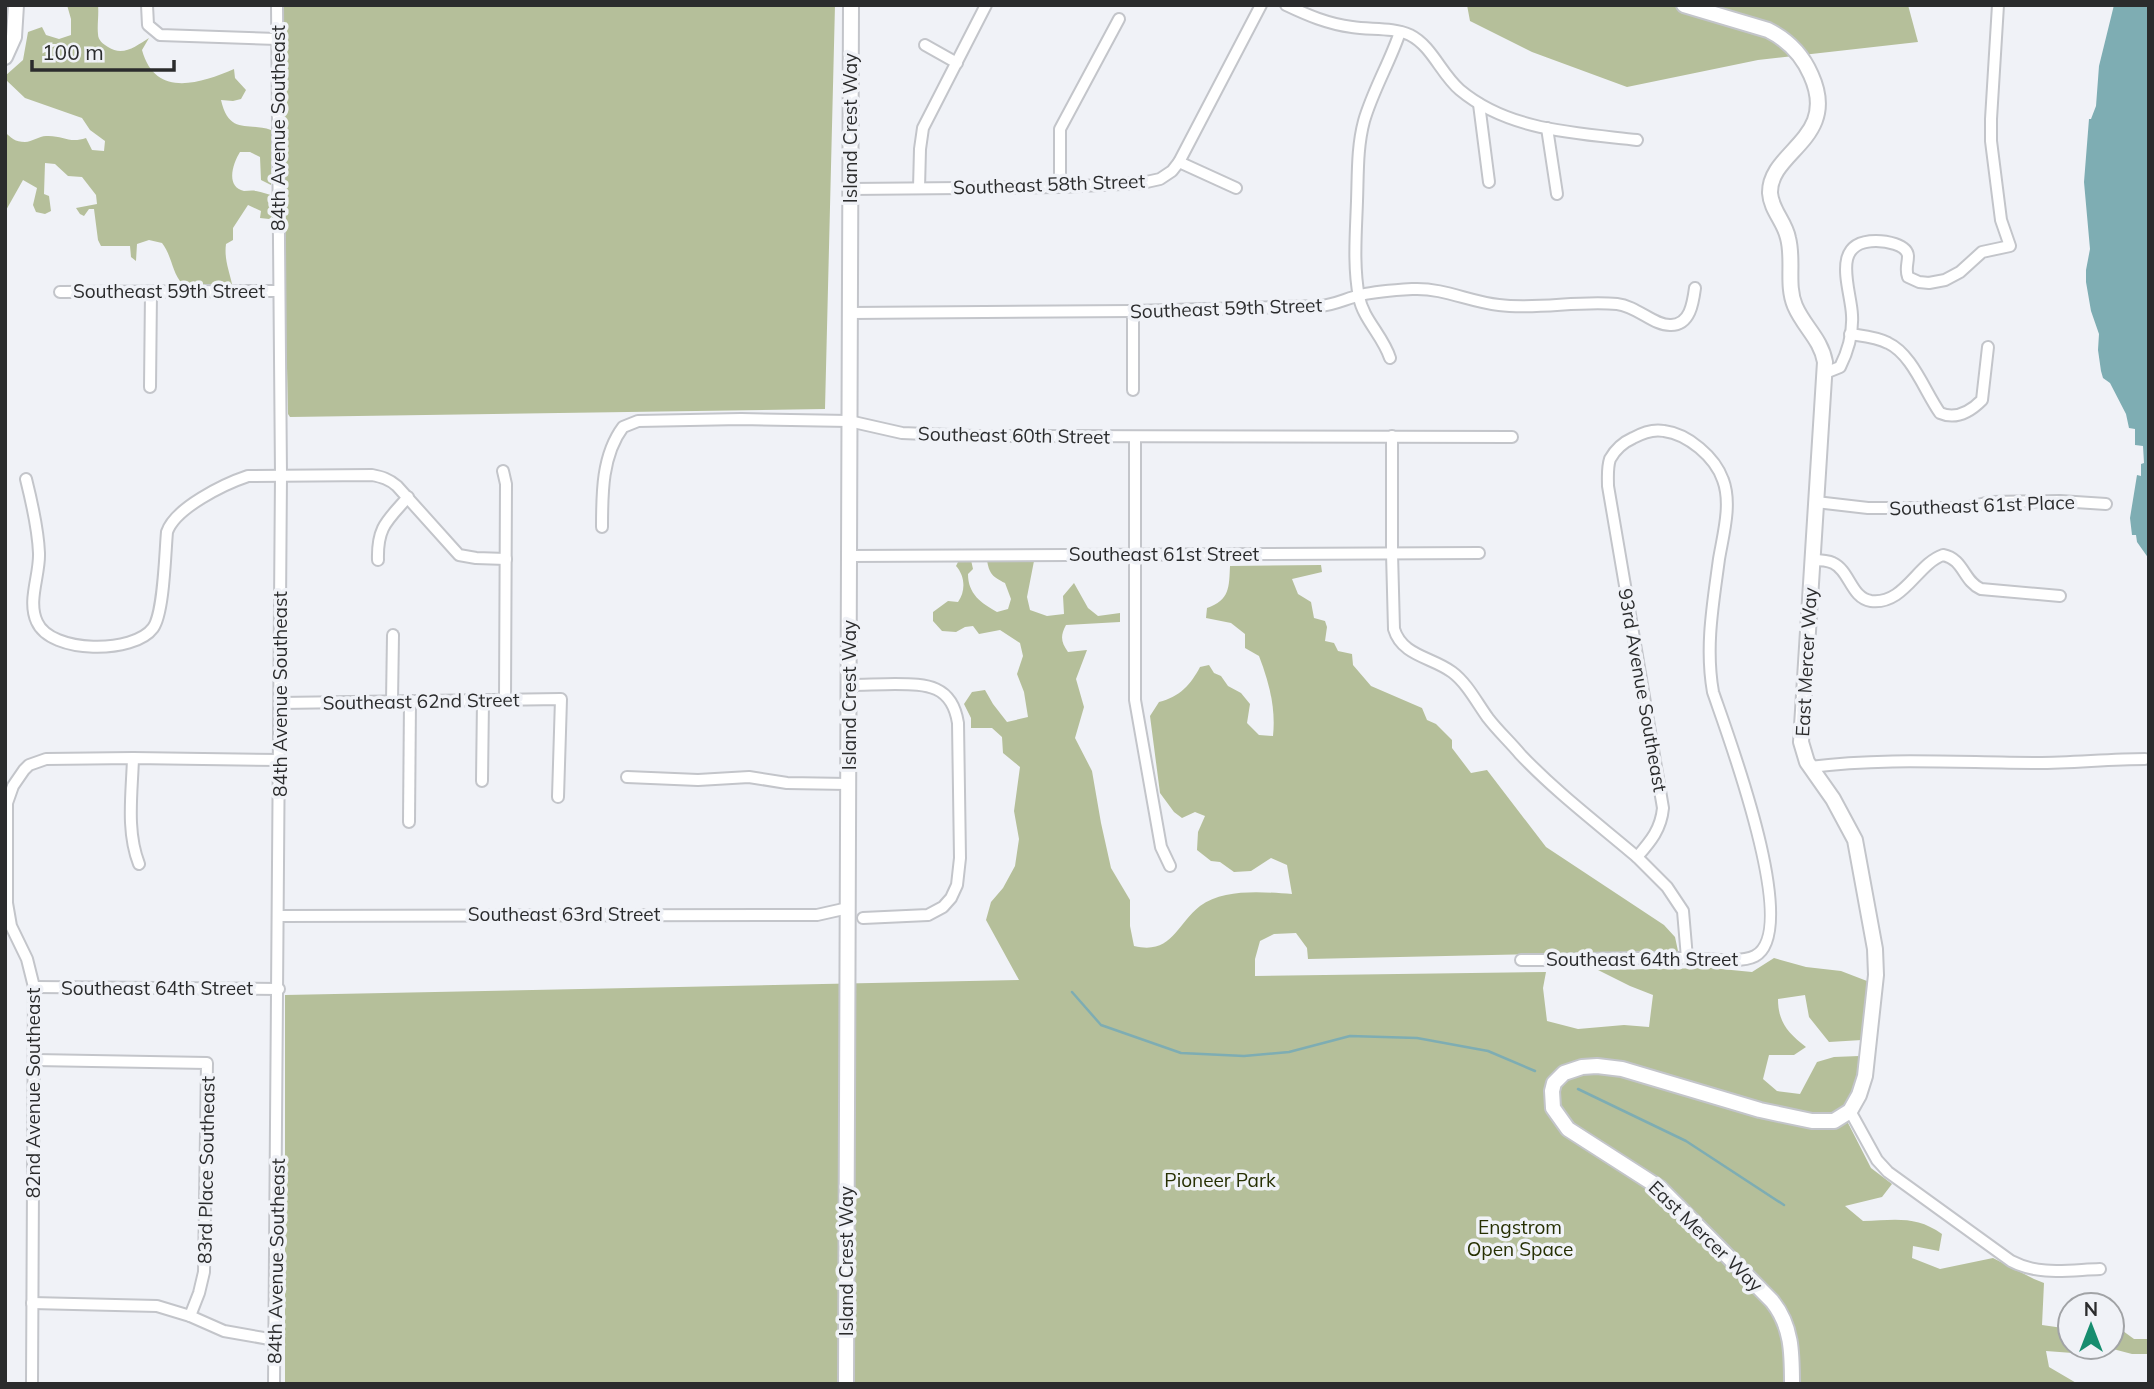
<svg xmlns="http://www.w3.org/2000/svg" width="2154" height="1389" viewBox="0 0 2154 1389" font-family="Mulish,sans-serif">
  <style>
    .forest { fill: #b5bf9a }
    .water { fill: #7eadb3 }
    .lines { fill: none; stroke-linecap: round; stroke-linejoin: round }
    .stream { stroke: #7eadb3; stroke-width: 2.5 }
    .street-casing { stroke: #c3c5ca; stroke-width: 14 }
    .secondary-casing { stroke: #c3c5ca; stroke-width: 18 }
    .street { stroke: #fff; stroke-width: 10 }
    .secondary { stroke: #fff; stroke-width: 14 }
    .labels { text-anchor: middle; stroke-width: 7; stroke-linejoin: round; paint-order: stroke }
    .street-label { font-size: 19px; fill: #2b2c2d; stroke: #f0f2f7 }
    .park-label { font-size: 19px; fill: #273003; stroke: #f0f2f7 }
  </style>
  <rect width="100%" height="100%" fill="#f0f2f7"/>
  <g class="forest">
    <path d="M67 5H98C99 15 97 25 98 34 98 40 103 44 108 47 123 57 136 46 149 38L142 50C155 98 199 84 234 69L235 78 246 90 241 99 233 101 221 100C229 135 247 122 271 130V185L261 180 260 157 250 152H240C233 163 225 187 244 191 248 191 252 190 256 191 262 192 268 194 273 196L274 215 269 219 260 218 261 211 248 205 233 228V240L226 244C224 259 229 270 232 284L183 285C171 271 173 258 162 243L149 240 137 244 136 261 131 257 130 246H101L98 240 94 209H89L84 216 80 214 76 208 97 204 96 195 82 177 68 176 55 164 45 163 44 194 49 196 51 211 45 214 36 212 33 205 37 188 23 180 5 212V132C11 138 15 142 25 142 32 142 39 136 46 136 63 135 69 144 86 138L92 150 104 151 105 141 90 130 82 118 25 98 5 79V76L23 60 28 32 42 27 46 35 59 39 71 35V19Z"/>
    <path d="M282 5H835L825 409 290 417 288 414 287 368 285 361Z"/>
    <path d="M1467 5H1908L1918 42 1758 60 1627 87 1532 52 1470 21Z"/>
    <path d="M959 560H971L973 569 968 574C968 594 981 603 997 612L1008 609 1011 599 1005 583C993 577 989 574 987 560L1034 561 1027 597 1030 610 1047 616 1064 614 1063 596 1074 583 1088 608 1098 616 1120 613V622L1066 625C1060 636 1061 642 1068 652L1087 650 1076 679 1084 707 1075 738 1092 771 1101 823 1111 868 1130 900V926L1134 946C1172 955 1176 925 1200 906 1224 888 1264 892 1292 894L1287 865 1271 858 1251 871 1234 872 1220 862 1211 861 1197 850 1198 832 1205 816 1195 812 1182 818 1174 812 1160 793 1150 716 1159 702C1180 697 1191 684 1200 667L1209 665 1214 673 1221 676 1228 686 1241 693 1250 704 1247 723 1259 735 1273 736C1276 708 1269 682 1259 656L1245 648V634L1231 623 1206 618 1207 608C1230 600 1229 587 1230 566L1321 565 1322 572 1292 579 1298 594 1311 602 1314 618 1325 621 1327 627 1325 641 1334 643 1338 651 1352 654 1353 665 1371 686 1422 708 1427 720 1436 724 1452 740V748L1471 773 1487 770 1546 847 1664 925 1675 937 1678 951 1308 959 1307 948 1296 933 1274 934 1260 941 1255 959V976L1546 972 1543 988 1547 1021 1578 1029 1624 1025 1649 1027 1653 995 1630 986 1598 970 1711 968 1752 972 1774 958 1806 967 1841 971 1867 981 1862 1040 1829 1042 1809 1017 1805 995 1778 999C1778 1022 1788 1033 1806 1047L1794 1055H1769L1763 1079 1777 1091 1800 1094 1817 1062 1834 1057 1859 1056 1855 1088 1844 1108 1848 1123 1871 1168 1892 1184 1882 1197 1845 1206 1863 1221C1894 1220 1916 1215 1942 1234L1939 1251 1913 1246 1912 1258 1940 1269 1993 1258 2034 1279 2044 1283 2042 1325 2070 1329V1347H2112V1323L2134 1339H2149V1354H2132L2113 1349 2086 1354 2046 1351 2049 1367 2078 1384H285V995L1019 980 986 920 991 902 1003 888 1015 866 1019 839 1014 811 1020 767 1003 753 1002 737 992 728H971V718L964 704 972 692 985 690 993 704 1007 722 1028 717 1024 692 1017 674 1023 656 1020 643 1000 630 979 634 973 626 965 627 956 632 942 631 933 621V612L948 601 958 602C966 591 965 576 956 566Z"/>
  </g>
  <path class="water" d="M2114 5H2149V559L2137 542 2136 535H2132L2130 518 2137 475 2141 476V464L2144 463 2143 446 2135 445V429L2129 428 2126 414 2110 383 2103 378 2101 371 2098 350 2099 334 2091 311 2086 282V270L2090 249 2084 182 2089 119H2091L2096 106 2099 66Z"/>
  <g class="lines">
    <g class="stream">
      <path d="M1072 992 1101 1025 1181 1053 1244 1056 1289 1052 1350 1036 1417 1038 1488 1051 1535 1071"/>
      <path d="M1578 1089 1686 1141 1784 1205"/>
    </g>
    <defs>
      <g id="street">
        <path d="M147 5 148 25 160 35 277 39"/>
        <path d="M1286 5C1307 15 1328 24 1352 27 1370 30 1393 27 1410 35 1432 46 1441 74 1460 90 1509 131 1576 133 1637 140"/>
        <path d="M925 45 957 63"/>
        <path d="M1479 104 1489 182"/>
        <path d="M1547 128 1557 194"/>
        <path d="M1179 162 1261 5"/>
        <path d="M1060 187V129L1119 19"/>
        <path d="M919 188 920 149 923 128 986 5"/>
        <path d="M850 189 1060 187 1142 183 1160 179 1172 171 1179 162 1236 188"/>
        <path d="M60 292 279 291"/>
        <path d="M1133 311V390"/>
        <path d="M850 313 1133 311 1320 306C1335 305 1347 298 1361 295 1378 291 1397 290 1414 289 1444 288 1470 302 1499 305 1538 310 1578 300 1617 304 1637 306 1654 326 1671 325 1690 325 1693 303 1695 288"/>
        <path d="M1850 334C1863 336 1877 337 1888 343 1912 354 1925 392 1940 413 1956 420 1970 412 1982 400L1988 347"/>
        <path d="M1390 358C1383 336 1363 319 1359 297 1353 266 1356 232 1357 201 1358 174 1357 147 1364 121 1373 90 1390 62 1400 32"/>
        <path d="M1825 373 1840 367C1848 351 1853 332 1852 315 1851 289 1829 241 1876 241 1885 241 1907 244 1908 256 1908 264 1905 269 1908 277L1919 282 1929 283 1945 280 1960 272 1982 252 2010 246 2001 220 1991 141V119L1998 5"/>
        <path d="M150 387 151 292"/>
        <path d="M1392 436V553L1394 629C1402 656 1432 657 1452 672 1467 683 1477 703 1488 718 1498 731 1510 742 1520 754 1556 792 1597 823 1637 857"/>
        <path d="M1135 437V700L1161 847 1170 866"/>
        <path d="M503 471 506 484 505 700"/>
        <path d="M26 479C32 503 38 528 39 553 40 575 27 601 37 622 51 654 134 654 153 628 164 613 165 553 167 532 175 508 224 484 248 476L372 475C382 477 389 479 397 486L459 555 476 558 506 559"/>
        <path d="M1816 502 1868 508H1965L1990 502 2060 501 2106 504"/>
        <path d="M602 527C602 493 602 455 623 427L638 421 741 419 849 421 902 433 974 436 1512 437"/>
        <path d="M850 556 1479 553"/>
        <path d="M378 560C377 527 387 521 408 497"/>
        <path d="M1812 560C1819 560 1827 560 1833 563 1850 571 1851 598 1871 601 1904 605 1917 564 1943 555 1964 559 1963 581 1981 589L2060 596"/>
        <path d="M849 685C864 685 879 684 895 684 927 684 952 685 958 723L960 858 957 885 951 898 943 907 928 915 863 918"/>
        <path d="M392 701 393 635"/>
        <path d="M280 703 561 699 558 797"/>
        <path d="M133 758C132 793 126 831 139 864"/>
        <path d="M1810 767C1885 757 1962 763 2037 763 2073 763 2109 759 2145 759"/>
        <path d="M627 777 698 780 749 777 787 783 848 784"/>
        <path d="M482 781 483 700"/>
        <path d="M409 822 410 701"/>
        <path d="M279 916 817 915 848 908"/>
        <path d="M1521 960C1576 960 1631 957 1686 958 1704 958 1740 964 1755 956 1802 931 1727 733 1713 692 1705 647 1713 604 1719 559 1723 535 1732 504 1723 480 1715 457 1688 434 1664 431 1654 429 1642 433 1633 438 1624 442 1615 450 1610 459 1607 468 1608 477 1608 486L1663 808C1661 829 1651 841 1637 857L1667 887 1683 911 1687 958"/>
        <path d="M34 987 279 989"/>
        <path d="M35 1060 207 1063 204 1272 199 1293 190 1316"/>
        <path d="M1850 1111 1877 1160 1888 1172 2011 1261C2039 1276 2069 1270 2100 1269"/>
        <path d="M32 1303 157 1306 190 1316 224 1331 275 1340"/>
        <path d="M32 1384 34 987 27 959 11 926 7 903V803L13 786 24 770 29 765 46 759 133 758 280 760"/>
        <path d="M274 1384 281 475 277 5"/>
      </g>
      <g id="secondary">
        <path d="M1684 5 1768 30C1788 40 1802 54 1811 75 1840 139 1769 151 1770 193 1771 210 1785 222 1788 238 1794 260 1786 285 1795 306 1804 327 1821 339 1825 362L1801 742 1807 762 1833 799 1855 840 1875 949 1876 975 1865 1076 1859 1095 1850 1111 1834 1121H1812L1760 1110 1622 1069 1597 1066 1582 1067 1564 1073 1554 1083 1552 1091 1553 1108 1568 1129 1660 1188 1772 1301C1792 1326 1792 1353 1792 1384"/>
        <path d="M5 57 14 37 16 5"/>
        <path d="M846 1384 851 5"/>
      </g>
    </defs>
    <use href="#street" class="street-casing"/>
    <use href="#secondary" class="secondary-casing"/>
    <use href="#street" class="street"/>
    <use href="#secondary" class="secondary"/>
  </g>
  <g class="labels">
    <g class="street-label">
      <text transform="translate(278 128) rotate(-90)" y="7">84th Avenue Southeast</text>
      <text transform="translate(850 128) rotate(-90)" y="7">Island Crest Way</text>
      <text transform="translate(1049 184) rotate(-2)" y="7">Southeast 58th Street</text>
      <text x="169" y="298">Southeast 59th Street</text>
      <text transform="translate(1226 308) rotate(-2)" y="7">Southeast 59th Street</text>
      <text transform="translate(1014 435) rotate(1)" y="7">Southeast 60th Street</text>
      <text transform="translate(1982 505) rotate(-2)" y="7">Southeast 61st Place</text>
      <text x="1164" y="561">Southeast 61st Street</text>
      <text transform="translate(1806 662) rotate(-87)" y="7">East Mercer Way</text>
      <text transform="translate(1643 690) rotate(80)" y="7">93rd Avenue Southeast</text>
      <text transform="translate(280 694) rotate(-90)" y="7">84th Avenue Southeast</text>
      <text transform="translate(849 695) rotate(-90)" y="7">Island Crest Way</text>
      <text transform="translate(421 701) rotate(-1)" y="7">Southeast 62nd Street</text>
      <text x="564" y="921">Southeast 63rd Street</text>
      <text x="1642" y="966">Southeast 64th Street</text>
      <text x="157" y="995">Southeast 64th Street</text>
      <text transform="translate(33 1093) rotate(-90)" y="7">82nd Avenue Southeast</text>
      <text transform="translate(206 1170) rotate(-89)" y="7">83rd Place Southeast</text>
      <text transform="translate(1706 1236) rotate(44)" y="7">East Mercer Way</text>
      <text transform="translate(276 1261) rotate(-89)" y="7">84th Avenue Southeast</text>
      <text transform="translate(846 1261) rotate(-90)" y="7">Island Crest Way</text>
    </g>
    <g class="park-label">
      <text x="1220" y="1187">Pioneer Park</text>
      <text x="1520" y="1234">Engstrom<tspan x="1520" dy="22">Open Space</tspan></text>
    </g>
  </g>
  <rect width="2154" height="1389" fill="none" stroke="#2b2c2d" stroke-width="14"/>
  <g transform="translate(2091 1326)"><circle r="33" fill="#f0f2f7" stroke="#a1a3a6" stroke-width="2"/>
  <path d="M0-5L12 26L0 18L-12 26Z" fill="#178d6f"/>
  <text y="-10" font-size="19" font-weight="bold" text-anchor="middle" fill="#2b2c2d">N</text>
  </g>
  <path d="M32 60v10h142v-10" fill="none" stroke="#2b2c2d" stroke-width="3.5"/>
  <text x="42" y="60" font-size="21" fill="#2b2c2d" stroke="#f0f2f7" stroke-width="5" paint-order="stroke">100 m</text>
</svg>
